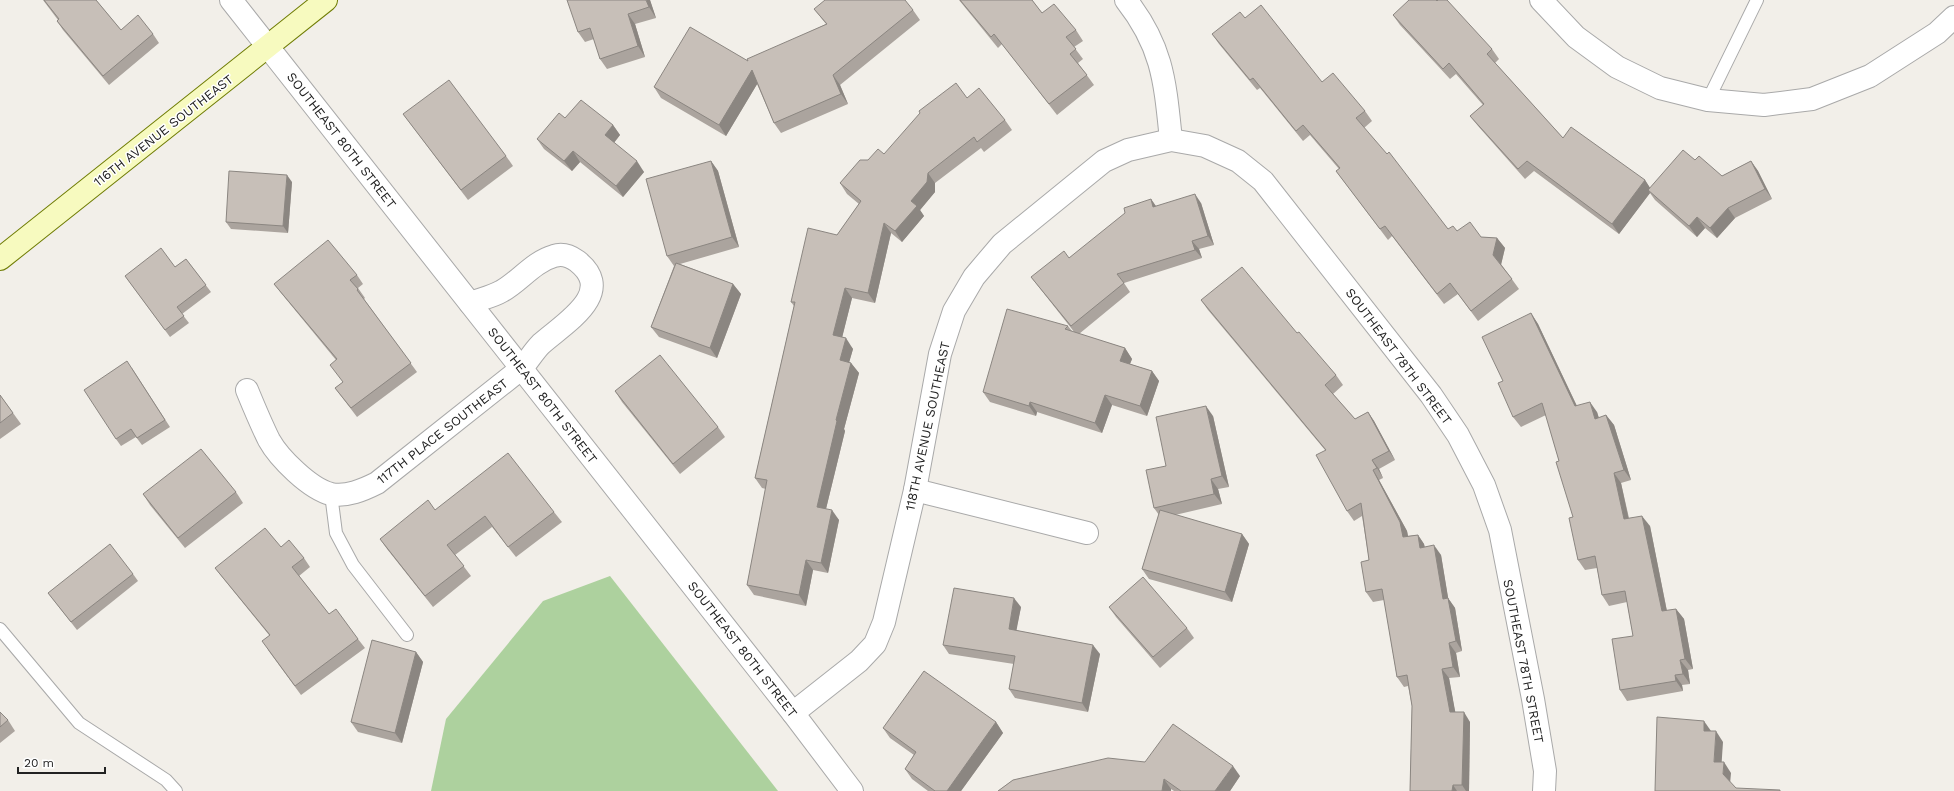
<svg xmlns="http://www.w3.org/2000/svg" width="1954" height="791" viewBox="0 0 1954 791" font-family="'Work Sans',sans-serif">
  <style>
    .forest { fill: #add19e }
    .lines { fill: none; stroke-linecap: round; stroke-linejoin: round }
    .lane-casing { stroke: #a9a9a9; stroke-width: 14 }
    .street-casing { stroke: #a9a9a9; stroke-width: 24 }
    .secondary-casing { stroke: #707d05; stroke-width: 24 }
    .lane { stroke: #fff; stroke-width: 12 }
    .street { stroke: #fff; stroke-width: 22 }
    .secondary { stroke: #f7fabf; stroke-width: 22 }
    .wall { fill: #aba49e }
    .shaded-wall { fill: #8b8681 }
    .building { fill: #c7bfb8; stroke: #8b8681 }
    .labels { text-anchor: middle; stroke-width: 3; stroke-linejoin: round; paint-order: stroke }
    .street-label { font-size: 13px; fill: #222; stroke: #fff }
  </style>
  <rect width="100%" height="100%" fill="#f2efe9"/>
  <path class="forest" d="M610 576 778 791H431L446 719 543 601Z"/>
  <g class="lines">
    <defs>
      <g id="lane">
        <path d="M1708 100 1757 0"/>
        <path d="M331 494 336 533 353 565 407 635"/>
        <path d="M0 629 79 723 166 780 176 791"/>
      </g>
      <g id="street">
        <path d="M231 0 793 713 852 791"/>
        <path d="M1126 0C1163 47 1165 82 1171 140"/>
        <path d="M1541 0 1576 37 1617 67 1660 88 1708 100 1764 105 1812 99 1870 76 1937 33 1954 17"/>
        <path d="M247 390C254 407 261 424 269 440 279 458 310 489 331 494 347 497 363 490 377 483L522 368C528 361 534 351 541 344 563 324 618 293 577 261 570 256 563 253 554 256 533 262 520 281 502 291 492 297 480 299 470 303"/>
        <path d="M915 490 1087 533"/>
        <path d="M793 713 859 661 875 644 884 622 915 490 940 354 954 311 974 277 1002 244 1104 161 1128 150 1171 140 1205 146 1238 161 1263 181 1431 395 1458 435 1484 485 1500 530 1533 699 1545 771 1544 791"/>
      </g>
      <path id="secondary" d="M0 259 326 0"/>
    </defs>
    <use href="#lane" class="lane-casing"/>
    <use href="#street" class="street-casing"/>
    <use href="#secondary" class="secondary-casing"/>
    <use href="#lane" class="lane"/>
    <use href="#street" class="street"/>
    <use href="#secondary" class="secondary"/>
  </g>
  <g class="wall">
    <path d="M43 0H96L121 30 153 34 159 43 109 85 63 30 57 21 58 20Z"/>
    <path d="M650 0 656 18 635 24 645 57 607 69 600 59 594 39 585 42 578 32Z"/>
    <path d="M959 0H1032L1042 13 1076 30 1083 41 1074 47 1083 59 1078 63 1094 85 1057 115 1002 44 998 48Z"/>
    <path d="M814 9 913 10 920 20 840 85 848 104 781 133 774 123 757 84 726 136 661 98 654 87 748 61 826 24Z"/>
    <path d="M1393 15 1492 49 1499 59 1495 63 1563 138 1645 180 1650 188 1695 160 1722 176 1751 161 1758 171 1772 199 1735 218 1717 238 1705 228 1697 237 1655 200 1650 193 1619 234 1534 171 1525 179 1478 126 1470 116 1483 105 1456 74 1450 79 1400 25Z"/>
    <path d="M1245 18 1322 82 1365 111 1372 121 1364 128 1448 229 1481 237 1497 238 1505 248 1501 264 1519 289 1478 321 1458 294 1444 304 1392 236 1388 240 1336 171 1339 169 1310 135 1303 141 1260 88 1257 90 1219 44 1212 34Z"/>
    <path d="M967 98 1005 120 1012 130 984 152 981 148 935 183V192L920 210 924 216 902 242 891 233 875 303 852 298 842 337 853 349 849 362 851 363 859 373 844 429 845 431 826 509 839 520 828 573 813 570 806 606 754 595 747 585 766 489 762 488 755 478 794 306 791 302 837 235 859 204 847 194 840 183 868 160 884 154Z"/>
    <path d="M403 114 506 156 513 166 468 200Z"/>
    <path d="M565 118 613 125 620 135 614 143 644 172 623 197 580 162 572 171 544 149 537 139Z"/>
    <path d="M711 161 718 171 739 247 680 264 733 284 741 294 717 358 659 337 651 327 674 266 667 256Z"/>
    <path d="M292 182 288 233 231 229 226 222Z"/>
    <path d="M1151 199 1156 206 1201 203 1214 245 1199 249 1202 258 1124 283 1130 292 1079 334 1125 348 1132 359 1130 364 1152 371 1159 381 1147 416 1112 405 1102 433 1037 412 1036 416 990 402 983 392 1068 326 1072 331 1075 333 1038 286 1031 277 1069 258Z"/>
    <path d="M186 259 211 292 182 314 189 323 170 337 125 276 175 267Z"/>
    <path d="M357 275 363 284 358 288 365 298 364 299 417 372 357 417 335 388 343 382 336 360 281 293 274 284Z"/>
    <path d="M1201 300 1297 333 1336 375 1343 385 1333 394 1355 419 1368 412 1374 421 1395 460 1379 469 1383 478 1379 480 1407 531 1408 536 1418 535 1424 544 1425 547 1441 555 1448 598 1455 608 1462 651 1456 653 1460 677 1449 678 1455 712 1470 722 1469 791H1410L1412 706 1408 686 1404 687 1397 677 1384 600 1373 602 1366 592 1369 560 1362 516 1354 521 1347 511 1325 450 1208 310Z"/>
    <path d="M1531 313 1538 324 1577 406 1597 412 1599 418 1606 415 1614 425 1631 480 1621 483 1629 518 1650 526 1667 611 1676 609 1684 619 1693 669 1688 670 1690 684 1682 685 1683 691 1627 701 1620 690 1633 636 1627 602 1609 606 1602 595 1597 568 1585 570 1578 560 1573 517 1559 461 1546 415 1521 427 1513 417 1503 381Z"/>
    <path d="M132 368 170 427 142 445 136 437 121 446 116 439Z"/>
    <path d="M615 391 718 427 725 437 680 474 622 402Z"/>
    <path d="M0 395 21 424 0 439Z"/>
    <path d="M1213 416 1229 487 1218 489 1222 504 1175 515 1242 534 1249 544 1232 602 1149 579 1142 569 1159 515 1154 508 1166 466Z"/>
    <path d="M236 492 243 503 185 548 150 505 143 494Z"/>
    <path d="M435 510 554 512 562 522 516 557 492 527 455 555 471 576 433 607 387 549 380 539Z"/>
    <path d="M281 547 304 558 310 567 299 576 329 614 358 639 365 648 301 695 268 650 269 635 222 577 215 568Z"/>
    <path d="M133 574 138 581 77 630 48 593Z"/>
    <path d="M1021 607 1016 630 1100 654 1088 712 1015 698 1009 689 1014 664 949 654 943 645Z"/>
    <path d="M1109 607 1187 628 1194 638 1160 668 1116 617Z"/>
    <path d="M416 652 423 662 402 743 358 732 351 722Z"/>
    <path d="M0 712 8 720 15 731 0 743Z"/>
    <path d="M996 722 1003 733 961 791H928L912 779 905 769 914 755 890 738 883 728Z"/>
    <path d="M1240 776 1230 791H1174L1171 789V791H998L1013 780Z"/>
  </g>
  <g class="shaded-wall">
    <path d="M646 0H650L656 18 649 7Z"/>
    <path d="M628 14 635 24 645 57 638 46Z"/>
    <path d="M752 70 759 81 726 136 719 125Z"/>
    <path d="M833 75 840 85 848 104 841 94Z"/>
    <path d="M613 125 620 135 612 145 605 135Z"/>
    <path d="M573 151 580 162 572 171 564 161Z"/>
    <path d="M637 161 644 172 623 197 616 186Z"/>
    <path d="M711 161 718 171 739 247 732 237Z"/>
    <path d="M1751 161 1758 171 1772 199 1765 189Z"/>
    <path d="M928 173 935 183V192L920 210 924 216 902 242 895 231 911 201Z"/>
    <path d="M287 175 292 182 288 233 283 226Z"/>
    <path d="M1645 180 1652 191 1648 190 1650 193 1619 234 1612 224Z"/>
    <path d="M1195 194 1201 203 1214 245 1208 236Z"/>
    <path d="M1151 199 1157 208 1153 207Z"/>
    <path d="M1728 208 1735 218 1717 238 1710 228Z"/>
    <path d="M1697 217 1705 228 1697 237 1689 226Z"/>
    <path d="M884 223 891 233 875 303 868 293Z"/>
    <path d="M1497 238 1505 248 1501 265 1493 255Z"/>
    <path d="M1192 241 1199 249 1202 258 1195 250Z"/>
    <path d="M733 284 741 294 717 358 710 348Z"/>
    <path d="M845 288 852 298 840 346 833 335Z"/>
    <path d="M1531 313 1538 324 1582 417 1575 406Z"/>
    <path d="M846 338 853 349 847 370 840 360Z"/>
    <path d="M1125 348 1132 359 1127 371 1120 361Z"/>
    <path d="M851 363 859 373 844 429 845 431 824 517 817 507 836 420Z"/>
    <path d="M1152 371 1159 381 1147 416 1140 406Z"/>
    <path d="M1105 395 1112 405 1102 433 1095 423Z"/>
    <path d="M1030 402 1037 412 1036 416 1029 406Z"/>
    <path d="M1590 402 1597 412 1602 429 1595 419Z"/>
    <path d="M1206 406 1213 416 1229 487 1222 476Z"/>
    <path d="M1368 412 1374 421 1395 460 1389 451Z"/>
    <path d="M1606 415 1614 425 1631 480 1624 470Z"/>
    <path d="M1372 460 1379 469 1383 478 1377 468Z"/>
    <path d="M1373 470 1379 480 1407 531 1410 547 1403 537Z"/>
    <path d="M1614 473 1621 483 1631 530 1624 519Z"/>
    <path d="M1211 479 1218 489 1222 504 1214 494Z"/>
    <path d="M832 510 839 520 828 573 821 563Z"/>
    <path d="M1642 516 1650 526 1669 622 1662 611Z"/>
    <path d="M1242 534 1249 544 1232 602 1225 592Z"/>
    <path d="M1418 535 1424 544 1426 558 1420 548Z"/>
    <path d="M1434 545 1441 555 1450 609 1443 599Z"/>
    <path d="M806 560 813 570 806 606 799 595Z"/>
    <path d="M1014 598 1021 607 1015 638 1009 629Z"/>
    <path d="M1448 598 1455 608 1462 651 1456 641Z"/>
    <path d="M1676 609 1684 619 1693 669 1685 659Z"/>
    <path d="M1449 643 1456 653 1460 677 1453 667Z"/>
    <path d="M1093 645 1100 654 1088 712 1082 703Z"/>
    <path d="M416 652 423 662 402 743 395 733Z"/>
    <path d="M1680 660 1688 670 1690 684 1683 674Z"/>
    <path d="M1442 669 1449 678 1457 721 1450 712Z"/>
    <path d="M1675 675 1682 685 1683 691 1676 681Z"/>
    <path d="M1464 712 1470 722 1469 791H1466L1462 785Z"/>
    <path d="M1704 721 1711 731V741L1704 731Z"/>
    <path d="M996 722 1003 733 961 791H947Z"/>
    <path d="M1716 731 1723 742 1721 772 1714 762Z"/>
    <path d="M1724 762 1731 773 1730 784 1723 774Z"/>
    <path d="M1233 766 1240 776 1230 791H1215Z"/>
    <path d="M1164 779 1171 789V791H1162Z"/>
    <path d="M1453 785 1457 791H1452Z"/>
  </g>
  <g class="building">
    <path d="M44 0H96L121 30 138 15 153 34 103 76 57 21 59 19Z"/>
    <path d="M567 0H646L649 7 628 14 638 46 600 59 590 28 578 32Z"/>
    <path d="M825 0H905L913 10 833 75 841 94 774 123 752 70 719 125 654 87 690 27 748 61 747 59 827 24 814 9Z"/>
    <path d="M960 0H1032L1042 13 1054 4 1076 30 1066 37 1076 49 1070 54 1087 75 1049 104 994 34 991 37Z"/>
    <path d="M1409 0H1436L1437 1 1438 0H1447L1492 49 1487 54 1563 138 1571 127 1645 180 1612 224 1527 161 1518 169 1470 116 1484 104 1449 63 1443 69 1393 15Z"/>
    <path d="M1261 5 1322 82 1333 73 1365 111 1356 118 1387 154 1389 152 1448 229 1453 226 1457 231 1470 222 1481 237 1497 238 1493 255 1512 279 1471 311 1450 283 1437 294 1385 226 1380 229 1336 171 1340 168 1303 125 1296 131 1253 78 1250 80 1212 34 1240 12 1245 18Z"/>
    <path d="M449 80 506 156 461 190 403 114Z"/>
    <path d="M956 83 967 98 979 88 1005 120 977 142 974 137 928 173 927 182 911 201 917 206 895 231 884 223 868 293 845 288 833 335 846 338 840 360 851 363 836 420 837 421 817 507 832 510 821 563 806 560 799 595 747 585 767 480 755 478 795 302H791L808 228 837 235 861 201 840 183 860 160H868L878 149 884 154 920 113 919 111Z"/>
    <path d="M581 100 613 125 605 135 637 161 616 186 573 151 564 161 537 139 559 113 565 118Z"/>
    <path d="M1683 150 1695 160 1699 156 1722 176 1751 161 1765 189 1728 208 1710 228 1697 217 1689 226 1648 190Z"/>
    <path d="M711 161 732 237 667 256 646 179Z"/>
    <path d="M229 171 287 175 283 226 226 222Z"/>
    <path d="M1195 194 1208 236 1192 241 1195 250 1117 274 1124 283 1071 326 1031 277 1064 251 1069 258 1125 213 1124 208 1151 199 1153 207Z"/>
    <path d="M328 240 357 275 350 280 358 289 357 290 411 363 351 408 335 388 343 382 330 365 337 359 274 284Z"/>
    <path d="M161 248 175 267 186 259 206 285 177 307 184 316 165 330 125 276Z"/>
    <path d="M676 263 733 284 710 348 651 327Z"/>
    <path d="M1242 267 1297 333 1299 332 1336 375 1325 385 1355 419 1368 412 1389 451 1372 460 1377 468 1373 470 1400 522 1403 537 1418 535 1420 548 1434 545 1443 599 1448 598 1456 641 1449 643 1453 667 1442 669 1450 712H1464L1462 785H1453L1452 791H1410L1412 706 1407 675 1397 677 1382 589 1366 592 1361 562 1369 560 1361 503 1347 511 1316 455 1326 450 1201 300Z"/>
    <path d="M1007 309 1068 326 1065 329 1125 348 1120 361 1152 371 1140 406 1105 395 1095 423 1030 402 1029 406 983 392Z"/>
    <path d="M1531 313 1575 406 1590 402 1595 419 1606 415 1624 470 1614 473 1624 519 1642 516 1662 611 1676 609 1685 659 1680 660 1683 674 1675 675 1676 681 1620 690 1612 639 1633 636 1625 591 1602 595 1595 556 1578 560 1569 518 1573 517 1556 462 1559 461 1542 403 1513 417 1498 383 1503 381 1482 337Z"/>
    <path d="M660 355 718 427 673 464 615 391Z"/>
    <path d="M127 361 165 420 137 438 131 429 116 439 84 390Z"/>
    <path d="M0 395 13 413 0 423Z"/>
    <path d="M1206 406 1222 476 1211 479 1214 494 1154 508 1146 470 1166 466 1156 417Z"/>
    <path d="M201 449 236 492 178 538 143 494Z"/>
    <path d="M508 453 554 512 508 547 485 516 447 545 464 566 425 596 380 539 428 500 435 510Z"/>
    <path d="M1160 510 1242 534 1225 592 1142 569Z"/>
    <path d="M265 528 281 547 289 540 304 558 292 567 329 614 336 609 358 639 295 686 262 641 270 635 215 568Z"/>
    <path d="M110 544 133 574 71 622 48 593Z"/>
    <path d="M1143 577 1187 628 1153 657 1109 607Z"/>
    <path d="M954 588 1014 598 1009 629 1093 645 1082 703 1009 689 1015 656 943 645Z"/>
    <path d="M372 640 416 652 395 733 351 722Z"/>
    <path d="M924 671 996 722 947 791H935L905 769 916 752 883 728Z"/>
    <path d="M0 712 8 720 0 727Z"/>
    <path d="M1657 717 1704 721V731H1716L1714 762H1724L1723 774 1736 788 1780 790V791H1655Z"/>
    <path d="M1173 724 1233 766 1215 791H1181L1164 779 1162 791H998L1013 780 1108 758 1145 762Z"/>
  </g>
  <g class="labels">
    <g class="street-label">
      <text transform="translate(163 130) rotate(-38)" y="5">116TH AVENUE SOUTHEAST</text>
      <text transform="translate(342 140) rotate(52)" y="5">SOUTHEAST 80TH STREET</text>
      <text transform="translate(1399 356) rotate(53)" y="5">SOUTHEAST 78TH STREET</text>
      <text transform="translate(543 395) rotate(52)" y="5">SOUTHEAST 80TH STREET</text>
      <text transform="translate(927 426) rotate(-78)" y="5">118TH AVENUE SOUTHEAST</text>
      <text transform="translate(442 431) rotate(-38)" y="5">117TH PLACE SOUTHEAST</text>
      <text transform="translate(743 649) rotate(52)" y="5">SOUTHEAST 80TH STREET</text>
      <text transform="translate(1524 661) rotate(79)" y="5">SOUTHEAST 78TH STREET</text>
    </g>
  </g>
  <path d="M18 767v6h87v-6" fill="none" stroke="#222222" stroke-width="2"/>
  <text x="24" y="767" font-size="12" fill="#222222" stroke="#ffffff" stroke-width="3" paint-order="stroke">20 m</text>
</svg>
